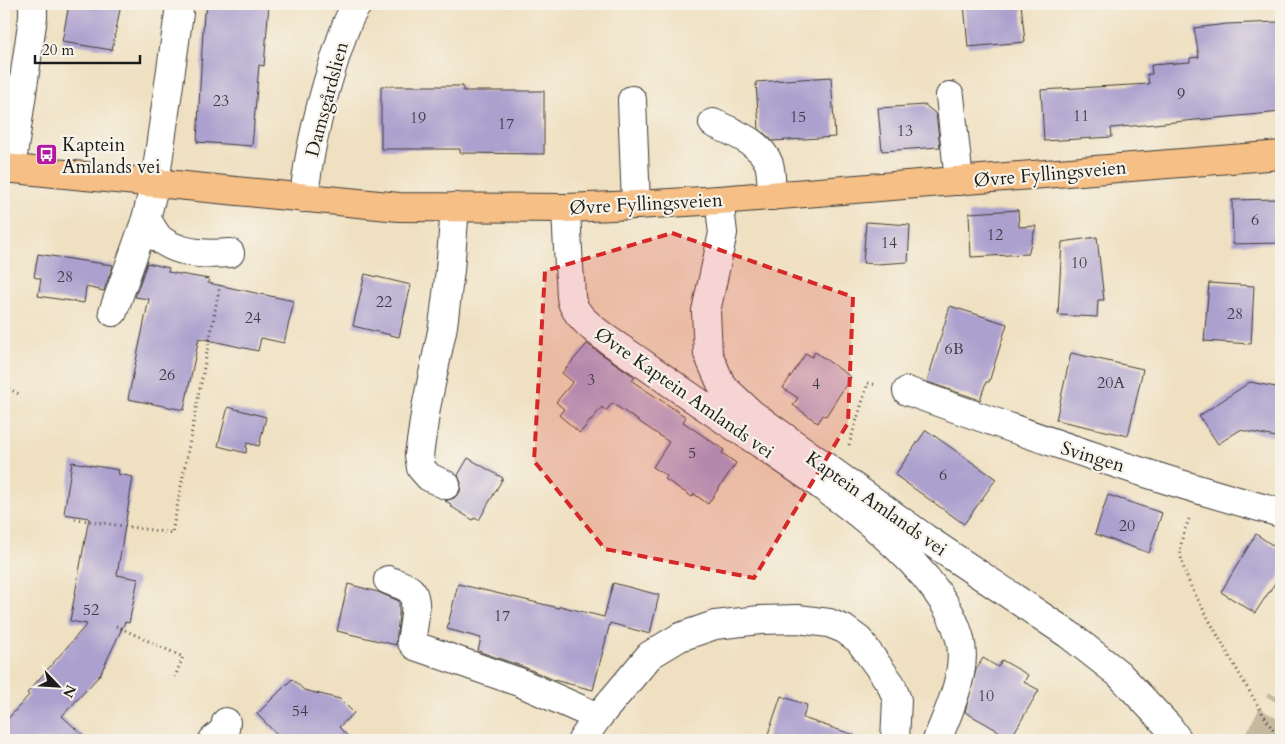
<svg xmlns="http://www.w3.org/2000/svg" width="1285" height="744" viewBox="0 0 1285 744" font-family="Cardo,serif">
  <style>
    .building { fill: #aca0ce }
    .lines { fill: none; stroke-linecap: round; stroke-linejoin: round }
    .highway-tunnel { stroke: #c5b9a0; stroke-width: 28; stroke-dasharray: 28 14; stroke-linecap: butt }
    .minor-casing { stroke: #3c3935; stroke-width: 30 }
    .major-casing { stroke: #3c3935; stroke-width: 30 }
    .path { stroke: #3c3935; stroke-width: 3; stroke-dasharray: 1 4; stroke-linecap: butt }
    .minor { stroke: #fff; stroke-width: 28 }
    .major { stroke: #f5bf86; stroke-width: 28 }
    .marked { fill: #d62828; fill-opacity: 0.2; stroke: #d62828; stroke-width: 4; stroke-dasharray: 10 6; stroke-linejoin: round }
    .labels { text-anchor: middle; stroke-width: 4.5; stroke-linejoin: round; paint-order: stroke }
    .number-label { font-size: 16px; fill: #403d48 }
    .street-label { font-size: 19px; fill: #1c1c1c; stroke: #f7f3e8 }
    .poi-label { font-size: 19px; fill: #1c1c1c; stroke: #f7f3e8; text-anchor: start }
  </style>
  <rect width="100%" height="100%" fill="#f7f3e8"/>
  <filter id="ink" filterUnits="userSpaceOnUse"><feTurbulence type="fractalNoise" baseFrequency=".02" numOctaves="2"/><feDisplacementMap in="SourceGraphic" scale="10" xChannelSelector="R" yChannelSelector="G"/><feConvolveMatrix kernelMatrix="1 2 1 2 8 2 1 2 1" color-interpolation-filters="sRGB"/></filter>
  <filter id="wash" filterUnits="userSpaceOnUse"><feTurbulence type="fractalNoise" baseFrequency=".0096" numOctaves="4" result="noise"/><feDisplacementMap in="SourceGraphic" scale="20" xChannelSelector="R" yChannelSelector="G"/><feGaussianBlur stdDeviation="1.12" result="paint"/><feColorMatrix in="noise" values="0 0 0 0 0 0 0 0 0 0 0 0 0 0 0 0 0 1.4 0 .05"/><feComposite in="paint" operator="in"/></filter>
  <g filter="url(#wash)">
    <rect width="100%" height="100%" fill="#efe0c1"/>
    <g id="blocks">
      <g class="building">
        <path d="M69 4H121L112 50 62 42Z"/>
        <path d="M207 4H269L264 66 259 65 252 146 197 142 204 13H206Z"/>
        <path d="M964 4H1021L1025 42 968 47Z"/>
        <path d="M1278 22 1279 30H1281V112L1111 128 1112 137 1044 141 1041 90 1149 84 1147 74H1152L1151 65 1190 62V58L1199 57 1194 28 1227 24Z"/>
        <path d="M831 77 835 137 773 141 759 129 756 82Z"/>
        <path d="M381 86H463V91H544V154L460 153V149H381Z"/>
        <path d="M925 105 936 114 940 147 882 151 878 108Z"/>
        <path d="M1279 199 1280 243 1233 244 1232 200Z"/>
        <path d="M1018 210 1019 227 1036 226 1028 254 971 257 969 213Z"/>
        <path d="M866 222 910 225 908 262 877 264 863 263Z"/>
        <path d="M1097 237 1104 300H1098L1097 317 1058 315 1062 242Z"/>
        <path d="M38 254 90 262 113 265 104 291 86 287 84 303 38 296 41 279 34 277Z"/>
        <path d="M147 263 169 268 168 272 209 279 208 283 294 301 284 343 261 338 258 351 199 338 184 410 128 399 149 299 135 297Z"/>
        <path d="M365 274 411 285 399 337 353 326Z"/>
        <path d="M1209 283 1254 286 1251 344 1204 341Z"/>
        <path d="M950 306 1007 324 989 382H986L980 400 927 382Z"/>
        <path d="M587 344 635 377 632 381 686 417 683 422 724 450 722 453 736 463 708 504 694 494 692 497 665 479 667 476 653 467 669 442 612 403 606 411 602 407 580 433 559 415 564 409 556 402 573 382 562 373Z"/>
        <path d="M815 352 851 377 826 416 823 415 818 423 793 405 798 398 783 388 806 353 812 357Z"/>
        <path d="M1071 353 1143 369 1128 436 1056 420Z"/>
        <path d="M1250 382 1281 388V438L1240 430 1218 444 1199 416Z"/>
        <path d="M228 407 266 417 259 446 247 443 246 453 218 446Z"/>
        <path d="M926 430 996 479 964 524 895 475Z"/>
        <path d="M468 458 503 478 479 520 474 518 473 520 450 506 451 504 445 501 454 498 460 492 461 483 458 475Z"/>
        <path d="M72 462 119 470 118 474 133 477 117 575 138 579 129 623 125 622 100 675 62 716 88 740H4V723L29 695 27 693 87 624 70 621 89 518 64 514Z"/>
        <path d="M1108 495 1162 513 1149 553 1095 534Z"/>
        <path d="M1256 534 1281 551V574L1255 613 1221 592Z"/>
        <path d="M613 583 659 595 650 634 610 623 593 690 554 680 524 667 478 651 481 638 447 629 458 584 559 608 560 606 604 617Z"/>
        <path d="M348 584 378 592 399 601V613L396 645 337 631Z"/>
        <path d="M983 658 998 667 1002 660 1028 675 1024 682 1039 690 1011 738 965 712 976 670Z"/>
        <path d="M292 679 304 690 340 699 354 713 339 727 351 740H282L257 714Z"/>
        <path d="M781 696 807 705 803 718 854 735V740H766Z"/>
      </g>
    </g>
  </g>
  <g filter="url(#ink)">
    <use href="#blocks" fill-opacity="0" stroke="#3c3935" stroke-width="1"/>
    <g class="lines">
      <path class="highway-tunnel" d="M1258 740 1281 699"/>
      <defs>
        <g id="minor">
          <path d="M950 96 959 181"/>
          <path d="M632 100 636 205"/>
          <path d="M713 123C732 132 761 142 769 164 772 174 771 186 772 196"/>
          <path d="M11 169 33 17V4"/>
          <path d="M304 198C309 147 322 97 338 49 343 34 348 16 358 4"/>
          <path d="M719 200 723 233 706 311 708 354 722 386 752 414 925 538 1068 634 1119 674 1168 726 1178 740"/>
          <path d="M566 208C567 232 568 255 570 279 571 286 570 295 572 302 579 325 623 349 642 363 682 391 721 418 761 444 824 487 941 563 960 639 968 670 949 711 937 740"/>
          <path d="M146 219C151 225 155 234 160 239 179 254 207 255 230 253"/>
          <path d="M113 312 146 219 155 183 179 13"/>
          <path d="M907 391C1030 435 1154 479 1281 513"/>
          <path d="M446 485 429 477 421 468 419 455 426 408 443 326 450 270 455 207"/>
          <path d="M388 580C395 583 404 585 410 590 420 598 413 629 411 641L415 646 519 682 598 717"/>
          <path d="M213 740 225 729 226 722"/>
          <path d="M582 740 598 717 650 655 680 637 715 625 760 620 798 619 829 623 844 629 859 640 891 684 897 700 895 740"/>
        </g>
        <path id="major" d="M4 168 399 207 566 208 636 205 719 200 1281 155"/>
      </defs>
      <use href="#minor" class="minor-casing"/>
      <use href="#major" class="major-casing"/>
      <g class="path">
        <path d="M4 386 19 394"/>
        <path d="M849 445 868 383 877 385"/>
        <path d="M75 519 172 533 220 285"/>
        <path d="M1189 519C1185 530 1179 543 1181 556 1184 578 1198 599 1208 618 1231 660 1254 700 1279 740"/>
        <path d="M116 626 183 657 175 677"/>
      </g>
      <use href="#minor" class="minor"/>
      <use href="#major" class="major"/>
    </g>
  </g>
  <path class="marked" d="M672 233 853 297 848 423 754 578 605 549 534 461 545 271Z"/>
  <defs>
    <symbol id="bus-square" viewBox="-11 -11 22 22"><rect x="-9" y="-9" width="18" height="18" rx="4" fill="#b5179e" stroke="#f7f3e8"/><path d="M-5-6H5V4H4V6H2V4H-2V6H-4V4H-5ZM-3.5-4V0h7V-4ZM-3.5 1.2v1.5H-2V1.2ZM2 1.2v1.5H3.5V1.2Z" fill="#fff"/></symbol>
  </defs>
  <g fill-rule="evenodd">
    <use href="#bus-square" x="34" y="142" width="25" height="25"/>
  </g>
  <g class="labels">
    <g class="number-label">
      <text x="1181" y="99">9</text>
      <text x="221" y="106">23</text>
      <text x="1081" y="121">11</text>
      <text x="798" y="122">15</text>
      <text x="418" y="123">19</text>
      <text x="506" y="129">17</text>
      <text x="905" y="136">13</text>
      <text x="1255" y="225">6</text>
      <text x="995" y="240">12</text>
      <text x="889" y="248">14</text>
      <text x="1079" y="268">10</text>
      <text x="65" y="282">28</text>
      <text x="384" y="307">22</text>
      <text x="1235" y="319">28</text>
      <text x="253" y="323">24</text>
      <text x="954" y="354">6B</text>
      <text x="167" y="380">26</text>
      <text x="591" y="385">3</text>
      <text x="1111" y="388">20A</text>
      <text x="816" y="389">4</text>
      <text x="692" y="458">5</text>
      <text x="943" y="480">6</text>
      <text x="1127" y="531">20</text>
      <text x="91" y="615">52</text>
      <text x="502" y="621">17</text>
      <text x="986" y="701">10</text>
      <text x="300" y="716">54</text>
    </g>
    <g class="street-label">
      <text transform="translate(326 99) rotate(-75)" y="7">Damsgårdslien</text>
      <text transform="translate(1050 173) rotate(-5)" y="7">Øvre Fyllingsveien</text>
      <text transform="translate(646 203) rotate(-3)" y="7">Øvre Fyllingsveien</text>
      <text transform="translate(685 392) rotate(35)" y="7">Øvre Kaptein Amlands vei</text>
      <text transform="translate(1093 456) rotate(17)" y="7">Svingen</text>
      <text transform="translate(877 503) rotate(35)" y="7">Kaptein Amlands vei</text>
    </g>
    <g class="poi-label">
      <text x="62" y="151">Kaptein<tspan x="62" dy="22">Amlands vei</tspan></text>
    </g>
  </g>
  <rect width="1285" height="744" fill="none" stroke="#f7f3e8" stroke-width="20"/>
  <g transform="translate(58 686) rotate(115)" stroke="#f7f3e8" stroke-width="4" paint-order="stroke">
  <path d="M0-4L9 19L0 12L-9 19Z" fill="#1c1c1c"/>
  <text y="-8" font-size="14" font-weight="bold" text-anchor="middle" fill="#1c1c1c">N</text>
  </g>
  <path d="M35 55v8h105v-8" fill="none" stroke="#1c1c1c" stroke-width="2.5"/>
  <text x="42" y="55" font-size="15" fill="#1c1c1c" stroke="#f7f3e8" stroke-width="4" paint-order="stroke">20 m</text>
</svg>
